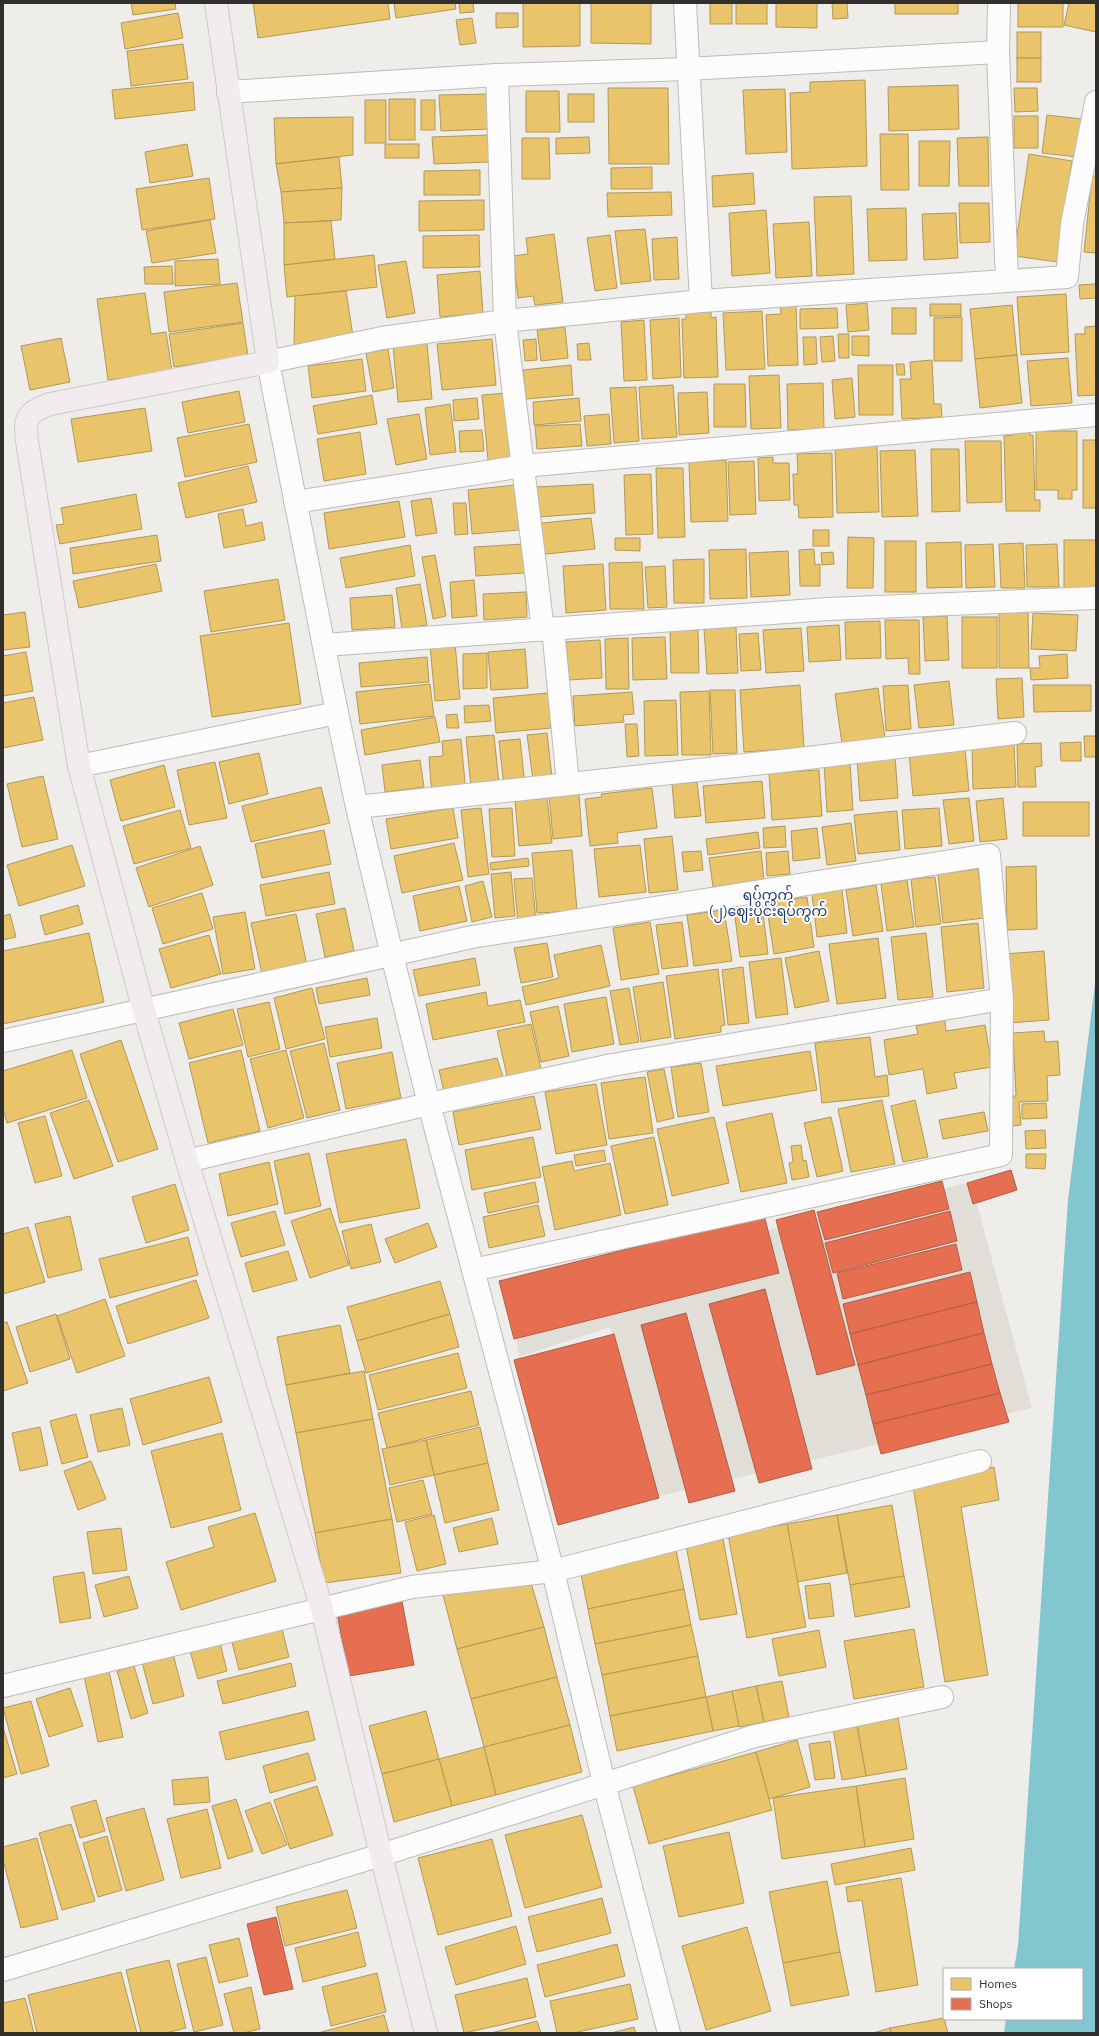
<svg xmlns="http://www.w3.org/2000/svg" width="1099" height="2036" viewBox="0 0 1099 2036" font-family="'IBM Plex Sans','Noto Sans Myanmar',sans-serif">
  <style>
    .built { fill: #e0ded6 }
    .water { fill: #82c6cf }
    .homes { fill: #e9c46a; stroke: #b29858 }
    .shops { fill: #e76f51; stroke: #b05c47 }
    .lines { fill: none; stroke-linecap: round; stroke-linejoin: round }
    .minor-casing { stroke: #bcbbb9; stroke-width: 24 }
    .major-casing { stroke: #cccbca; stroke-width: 24 }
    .minor { stroke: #fdfcfc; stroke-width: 22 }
    .major { stroke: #f2ecf1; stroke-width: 22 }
    .labels { text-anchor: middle; stroke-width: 4; stroke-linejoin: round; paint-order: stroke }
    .quarter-label { font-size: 14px; fill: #1f366d; stroke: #fff }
  </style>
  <rect width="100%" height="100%" fill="#efedea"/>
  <path class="built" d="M971 1182 1032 1408 656 1497 610 1327 519 1357 510 1291Z"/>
  <path class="water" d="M1096 976V2033H1004L1006 2019H1082V1969H1014L1018 1945 1068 1200Z"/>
  <g class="homes">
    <path d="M131 3H175L176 9 133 15Z"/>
    <path d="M253 3H388L390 19 258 38Z"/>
    <path d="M394 3H455L456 9 396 18Z"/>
    <path d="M459 3H473L474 12 460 13Z"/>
    <path d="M523 3H580V46L523 47Z"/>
    <path d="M591 3H651V44L591 43Z"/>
    <rect x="710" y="3" width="22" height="21"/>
    <rect x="736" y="3" width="31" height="21"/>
    <path d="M776 3H817V28L776 27Z"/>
    <path d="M832 3H847L848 18 833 19Z"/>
    <rect x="895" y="3" width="63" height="11"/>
    <rect x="1018" y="3" width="45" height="24"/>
    <path d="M1069 3H1096V32L1064 25Z"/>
    <path d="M178 13 183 38 125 49 121 23Z"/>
    <path d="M496 13H518V27L496 28Z"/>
    <path d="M472 18 476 43 460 45 456 20Z"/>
    <rect x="1017" y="32" width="24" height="26"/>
    <path d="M183 44 188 79 131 86 127 51Z"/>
    <rect x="1017" y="58" width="24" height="24"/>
    <path d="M865 80 867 166 792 169 790 93 810 92V82Z"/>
    <path d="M193 82 195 110 115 119 112 90Z"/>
    <path d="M958 85 959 129 889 131 888 87Z"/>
    <path d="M608 88H668L669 164H609Z"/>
    <path d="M1014 88H1037L1038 111 1015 112Z"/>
    <path d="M785 89 787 152 746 154 743 90Z"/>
    <path d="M526 91H559L560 132H526Z"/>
    <path d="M490 94 491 129 441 131 439 95Z"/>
    <rect x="568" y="94" width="26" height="28"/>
    <rect x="389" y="99" width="26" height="41"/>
    <rect x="365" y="100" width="21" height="43"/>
    <rect x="421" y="100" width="14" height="30"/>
    <path d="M1047 115 1082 119 1077 157 1042 153Z"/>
    <rect x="1014" y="116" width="24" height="32"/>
    <path d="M353 117V155L276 164 274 118Z"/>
    <path d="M880 134H908L909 190H881Z"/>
    <path d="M489 135 490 162 434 164 432 137Z"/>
    <path d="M589 137 590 153 556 154V138Z"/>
    <path d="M988 137 989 186H959L957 138Z"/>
    <path d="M522 138H549L550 179H522Z"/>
    <path d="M919 141H950L949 186H919Z"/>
    <path d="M187 144 193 176 150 183 145 152Z"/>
    <rect x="385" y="144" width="34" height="14"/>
    <path d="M1029 154 1072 161 1058 262 1014 256Z"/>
    <path d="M339 157 342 188 281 192 276 164Z"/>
    <path d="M652 167V189H611V168Z"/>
    <path d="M480 170V195H424V171Z"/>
    <path d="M753 173 755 204 713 207 712 176Z"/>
    <path d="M1092 176H1096V253L1084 252Z"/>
    <path d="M209 178 215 219 142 230 136 189Z"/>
    <path d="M342 188 341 220 284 223 281 192Z"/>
    <path d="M671 192 672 215 608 217 607 193Z"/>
    <path d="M851 196 854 274 817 276 814 197Z"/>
    <path d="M484 200V230L419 231V201Z"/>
    <path d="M959 203H989L990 242 960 243Z"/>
    <path d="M906 208 907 260 869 261 867 209Z"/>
    <path d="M766 210 770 273 732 276 729 213Z"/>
    <path d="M956 213 958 258 924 260 922 214Z"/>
    <path d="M210 220 216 253 152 263 146 231Z"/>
    <path d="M331 221 335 259 284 265V223Z"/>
    <path d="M809 222 812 276 776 278 773 224Z"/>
    <path d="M645 229 651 281 621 284 615 231Z"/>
    <path d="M554 234 563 302 535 305 533 296 518 298 513 256 528 254 526 238Z"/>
    <path d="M479 235 480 267 423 268V236Z"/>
    <path d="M610 235 617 288 595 291 587 238Z"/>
    <path d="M677 237 679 279 654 280 652 239Z"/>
    <path d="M374 255 377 287 287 297 284 265Z"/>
    <path d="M218 259 220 284 175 286V261Z"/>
    <path d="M406 261 415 313 387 318 378 265Z"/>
    <path d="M172 266 173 284H145L144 267Z"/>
    <path d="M480 271 483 313 440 317 437 275Z"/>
    <path d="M237 283 243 322 169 332 164 292Z"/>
    <path d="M1096 284V298L1080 299 1079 285Z"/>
    <path d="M346 291 353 336 294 348 295 296Z"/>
    <path d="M145 293 151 334 166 332 172 371 108 380 97 299Z"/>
    <path d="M1066 294 1069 352 1021 355 1017 297Z"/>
    <path d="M867 303 869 330 848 332 846 305Z"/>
    <rect x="930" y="304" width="31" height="12"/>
    <path d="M796 305 798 365 768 366 766 315 781 314 780 306Z"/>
    <path d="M1012 305 1017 355 975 359 970 309Z"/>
    <path d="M837 308 838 328 800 329V309Z"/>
    <rect x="892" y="308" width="24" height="26"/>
    <path d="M762 311 765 369 726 370 723 313Z"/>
    <path d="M711 312V318L716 317 718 377 684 378 682 319H686V313Z"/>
    <path d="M962 317V361H934V318Z"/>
    <path d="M679 318 681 377 653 379 650 320Z"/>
    <path d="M644 320 647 380 624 381 621 322Z"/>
    <path d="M243 323 248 356 174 367 169 334Z"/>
    <path d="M1096 326V395L1078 396 1075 334H1085V327Z"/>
    <path d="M565 327 568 358 541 361 537 330Z"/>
    <path d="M838 334H849V358H839Z"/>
    <path d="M833 336 835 361 822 362 820 337Z"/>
    <path d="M852 336H869V356L852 355Z"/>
    <path d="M803 337H816L817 364 804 365Z"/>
    <path d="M61 338 70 382 30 390 21 346Z"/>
    <path d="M492 339 496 385 442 390 437 344Z"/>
    <path d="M536 339 537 360 525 361 523 340Z"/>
    <path d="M427 343 432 399 398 402 393 346Z"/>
    <path d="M589 343 591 360H578L577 344Z"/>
    <path d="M388 349 394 388 373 392 366 353Z"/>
    <path d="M1017 355 1022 403 980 408 975 359Z"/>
    <path d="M1068 358 1072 403 1031 406 1027 361Z"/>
    <path d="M362 359 366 391 312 398 308 366Z"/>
    <path d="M932 360 934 404H941L942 417 902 419 900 379H911L910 362Z"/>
    <path d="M896 364H904L905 375H897Z"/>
    <path d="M571 365 573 395 526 399 523 370Z"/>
    <path d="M858 365H893V415H859Z"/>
    <path d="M779 375 781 428 751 429 749 376Z"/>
    <path d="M852 378 855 417 835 419 832 380Z"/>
    <path d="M823 383 824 429 788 430 787 384Z"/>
    <path d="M714 384H745L746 427H714Z"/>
    <path d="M673 385 677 437 642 439 639 387Z"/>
    <path d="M636 387 639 441 614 443 610 388Z"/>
    <path d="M239 391 245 422 188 433 182 402Z"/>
    <path d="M707 392 709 433 679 435 678 393Z"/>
    <path d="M507 393 513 457 488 460 482 395Z"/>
    <path d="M372 395 377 424 318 434 313 406Z"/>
    <path d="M477 398 479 419 454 421 453 400Z"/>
    <path d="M579 398 581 421 534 425 533 402Z"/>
    <path d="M450 404 456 452 430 455 425 408Z"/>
    <path d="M145 408 152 451 78 462 71 419Z"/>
    <path d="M419 414 427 459 396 465 387 419Z"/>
    <path d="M609 414 611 444 587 446 584 416Z"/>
    <path d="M249 424 257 462 185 477 177 438Z"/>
    <path d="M580 424 582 446 537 449 535 426Z"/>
    <path d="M482 430 484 451 460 452 459 431Z"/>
    <path d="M1014 431H1030V435H1033L1035 500H1040V511H1006L1004 436 1014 435Z"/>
    <path d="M1036 431H1077V490H1072V499H1058V490H1036Z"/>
    <path d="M360 432 366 474 324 481 317 439Z"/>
    <rect x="1083" y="440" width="13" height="68"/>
    <path d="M965 441H1001L1002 502 967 503Z"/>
    <path d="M877 446 879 512 837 513 835 447Z"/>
    <path d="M931 449H959L960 511 932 512Z"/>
    <path d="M915 450 918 516 882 517 880 451Z"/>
    <path d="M832 453 833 517 799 518 798 505H794L793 474H798L797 454Z"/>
    <path d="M773 457V463H789L790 500 759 501 758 458Z"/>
    <path d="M726 460 728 521 691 522 689 462Z"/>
    <path d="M754 461 756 514 730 515 728 462Z"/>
    <path d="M248 466 257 502 186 518 178 483Z"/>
    <path d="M656 468H683L685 537 658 538Z"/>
    <path d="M651 474 653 534 626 535 624 475Z"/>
    <path d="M593 484 595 513 538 517 536 487Z"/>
    <path d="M515 485 519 530 472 534 468 490Z"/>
    <path d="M136 494 142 529 60 544 56 525 64 524 61 508Z"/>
    <path d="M431 498 437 533 416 536 411 501Z"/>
    <path d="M399 501 405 537 329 549 324 513Z"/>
    <path d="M453 503H466L468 534 455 535Z"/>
    <path d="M243 509 246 526 262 522 265 540 224 548 218 514Z"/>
    <path d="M591 518 595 549 537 555 533 524Z"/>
    <rect x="813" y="530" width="16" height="16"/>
    <path d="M157 535 161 561 73 574 70 548Z"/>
    <path d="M848 537 874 538 873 588H847Z"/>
    <path d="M615 538H640V551L615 550Z"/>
    <rect x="1064" y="540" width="32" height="55"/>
    <rect x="885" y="541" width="31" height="51"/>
    <path d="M961 542 962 587 927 588 926 543Z"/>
    <path d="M1023 543 1025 588H1001L999 544Z"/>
    <path d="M523 544 525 573 476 576 474 547Z"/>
    <path d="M993 544 995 587 966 588 965 545Z"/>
    <path d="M1057 544 1059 587H1027L1026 545Z"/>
    <path d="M410 545 415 576 346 588 340 558Z"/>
    <path d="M746 549 747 598 710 599 709 550Z"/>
    <path d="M814 549 815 565 820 564V586H800L799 550Z"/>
    <path d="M788 551 790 595 751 597 749 553Z"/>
    <path d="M833 552 834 564 822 565 821 553Z"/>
    <path d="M435 555 446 616 433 619 422 557Z"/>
    <path d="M704 559V603H674L673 560Z"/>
    <path d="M642 562 644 609H610L609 563Z"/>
    <path d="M156 564 162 591 79 608 73 581Z"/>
    <path d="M603 564 606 610 566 613 563 566Z"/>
    <path d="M665 566 667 607 648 608 645 567Z"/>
    <path d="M278 579 285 620 211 632 204 591Z"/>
    <path d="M474 580 477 616 452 618 450 582Z"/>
    <path d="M420 584 427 625 402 629 396 588Z"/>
    <path d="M526 592 527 617 484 620 483 594Z"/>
    <path d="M392 595 395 627 352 630 350 598Z"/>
    <path d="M1028 609 1029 668H999V610Z"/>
    <path d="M25 612 30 647 3 650V615Z"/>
    <path d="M1033 613 1078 615 1076 651 1031 649Z"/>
    <path d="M947 616 949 660 925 661 923 617Z"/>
    <rect x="962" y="617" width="35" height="51"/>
    <path d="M885 620H919L920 674H909L908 658 886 659Z"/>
    <path d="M880 621 881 658 846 659 845 622Z"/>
    <path d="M289 623 301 704 212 717 200 636Z"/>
    <path d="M839 625 841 660 809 662 807 627Z"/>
    <path d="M736 627 738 673 707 674 704 629Z"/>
    <path d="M801 628 804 671 766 673 763 630Z"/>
    <path d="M698 630 699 673H671L670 631Z"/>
    <path d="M758 633 761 670 741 671 739 634Z"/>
    <path d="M665 637 667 679 633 680 632 638Z"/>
    <path d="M628 638 629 689H606L605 639Z"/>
    <path d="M600 640 602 678 569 680 566 642Z"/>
    <path d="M455 643 460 699 435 701 430 645Z"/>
    <path d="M525 649 528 688 491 690 488 652Z"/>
    <path d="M26 652 33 691 3 696V656Z"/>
    <path d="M487 653V688L463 689V654Z"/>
    <path d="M1067 654 1068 678 1031 680 1030 668H1040L1039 656Z"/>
    <path d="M427 657 429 682 361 687 359 663Z"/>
    <path d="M1022 678 1024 717 998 719 996 679Z"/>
    <path d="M949 681 954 725 919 728 914 685Z"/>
    <path d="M430 684 434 716 360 724 356 692Z"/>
    <path d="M800 685 804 748 744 752 740 690Z"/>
    <path d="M908 685 911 729 886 731 883 686Z"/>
    <path d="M1033 685H1091V711L1034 712Z"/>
    <path d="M878 688 885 738 842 744 835 694Z"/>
    <path d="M710 690H735L737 753 713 754Z"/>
    <path d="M709 691 711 755H682L680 692Z"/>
    <path d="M632 692 634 714 623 715 624 722 575 726 573 696Z"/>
    <path d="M548 693 551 728 496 733 493 698Z"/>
    <path d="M34 697 43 740 3 748V703Z"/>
    <path d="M676 700 678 755 645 756 644 701Z"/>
    <path d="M489 705 491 721 465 723 464 706Z"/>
    <path d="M457 714 459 728H447L446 715Z"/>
    <path d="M435 717 440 742 365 755 361 730Z"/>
    <path d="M625 724H637L639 756 627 757Z"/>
    <path d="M547 733 552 777 533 780 527 735Z"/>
    <path d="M494 735 499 784 471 787 466 737Z"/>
    <path d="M1084 736H1096V757H1085Z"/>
    <path d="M461 739 466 794 432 797 429 757 443 756 442 741Z"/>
    <path d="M520 739 525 785 504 787 499 741Z"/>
    <path d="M1081 742V761H1061L1060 743Z"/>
    <path d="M1014 743 1016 787 973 789 972 744Z"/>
    <path d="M1041 743 1042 766 1035 767 1036 787H1018L1017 744Z"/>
    <path d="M965 749 969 791 913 796 909 753Z"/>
    <path d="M259 753 268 794 229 804 219 762Z"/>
    <path d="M895 755 898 798 860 801 857 758Z"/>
    <path d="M420 760 424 787 385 792 382 765Z"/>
    <path d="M215 762 227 818 189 825 177 770Z"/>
    <path d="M850 762 853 810 827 812 824 764Z"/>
    <path d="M164 765 175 807 121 821 110 780Z"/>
    <path d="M819 770 822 816 772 820 769 773Z"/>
    <path d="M43 776 58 839 22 847 7 784Z"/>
    <path d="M762 781 765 818 706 823 703 786Z"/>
    <path d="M697 782 701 816 675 818 672 784Z"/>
    <path d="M321 787 330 823 251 842 242 806Z"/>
    <path d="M652 788 657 828 617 833 618 843 590 846 585 799 602 797 601 794Z"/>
    <path d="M579 794 582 836 553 839 549 796Z"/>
    <path d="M547 798 552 843 519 846 515 801Z"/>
    <path d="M969 798 974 841 949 844 943 800Z"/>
    <path d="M1003 798 1007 839 980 842 976 801Z"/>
    <rect x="1023" y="802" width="66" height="34"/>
    <path d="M453 808 458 838 391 849 386 819Z"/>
    <path d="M481 808 489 874 468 877 461 810Z"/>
    <path d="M512 808 515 856 492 857 489 809Z"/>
    <path d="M939 808 942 846 905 849 902 810Z"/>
    <path d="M180 810 191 848 134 864 123 826Z"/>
    <path d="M897 811 900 850 858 854 854 815Z"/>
    <path d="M851 823 856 861 827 865 822 827Z"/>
    <path d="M785 826 786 847 764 848 763 828Z"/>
    <path d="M817 828 820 858 793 861 791 831Z"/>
    <path d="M324 830 331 864 262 878 255 844Z"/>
    <path d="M758 832 760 848 708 855 706 839Z"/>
    <path d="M672 836 678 890 649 893 644 839Z"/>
    <path d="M454 843 463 880 402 893 394 856Z"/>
    <path d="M72 845 85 886 19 906 7 865Z"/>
    <path d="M640 845 646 892 599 897 594 849Z"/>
    <path d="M200 846 213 885 149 907 136 868Z"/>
    <path d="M572 850 577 911 537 913 532 853Z"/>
    <path d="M701 851 703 870 684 872 682 852Z"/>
    <path d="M761 851 764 880 713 887 709 858Z"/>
    <path d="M788 851 790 874 767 876 766 853Z"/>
    <path d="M528 858 529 866 491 870 490 863Z"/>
    <path d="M1036 866 1037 929 1007 930 1006 867Z"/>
    <path d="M978 869 984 918 943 923 938 874Z"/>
    <path d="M329 872 335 904 266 916 260 885Z"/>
    <path d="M511 872 515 916 495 918 491 874Z"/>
    <path d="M935 877 941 924 916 927 911 879Z"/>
    <path d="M532 878 536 922 518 923 514 879Z"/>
    <path d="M907 880 914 927 887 931 881 884Z"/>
    <path d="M483 881 492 917 472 922 465 886Z"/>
    <path d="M876 885 883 931 853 936 846 890Z"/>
    <path d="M459 886 467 921 420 931 413 896Z"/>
    <path d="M842 890 847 933 817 937 812 894Z"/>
    <path d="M202 893 213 929 163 944 152 908Z"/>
    <path d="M807 897 814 947 774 954 766 903Z"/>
    <path d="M78 905 83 924 45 935 40 916Z"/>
    <path d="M762 905 768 954 740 957 734 909Z"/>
    <path d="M345 908 354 951 325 957 316 914Z"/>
    <path d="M724 910 732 961 694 966 687 915Z"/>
    <path d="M245 912 255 969 223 974 213 917Z"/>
    <path d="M10 914 16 937 3 940V916Z"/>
    <path d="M296 914 307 965 262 974 251 923Z"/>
    <path d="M650 922 659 974 621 980 613 928Z"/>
    <path d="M682 922 688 966 662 969 656 925Z"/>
    <path d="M978 923 984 988 947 992 941 927Z"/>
    <path d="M89 933 104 1002 3 1024V951Z"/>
    <path d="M926 933 933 997 898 1000 891 937Z"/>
    <path d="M209 935 221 974 171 988 159 949Z"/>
    <path d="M878 938 886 998 837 1004 829 944Z"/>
    <path d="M547 943 553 977 521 983 514 948Z"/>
    <path d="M601 945 610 986 526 1005 522 987 559 978 554 955Z"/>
    <path d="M819 951 829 1001 795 1008 785 958Z"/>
    <path d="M1044 951 1049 1020 1009 1023 1004 954Z"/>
    <path d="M475 958 480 985 419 996 413 970Z"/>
    <path d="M781 958 788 1014 756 1018 749 962Z"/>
    <path d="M743 967 749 1023 728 1025 722 970Z"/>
    <path d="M718 969 725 1025 721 1026V1032L675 1039 666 976Z"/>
    <path d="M367 978 370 995 319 1004 316 988Z"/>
    <path d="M663 982 671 1037 641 1042 633 987Z"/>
    <path d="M312 988 325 1039 286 1049 274 998Z"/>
    <path d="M629 988 639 1042 620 1045 610 991Z"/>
    <path d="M486 992 488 1006 520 1000 525 1022 433 1040 426 1004Z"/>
    <path d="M606 997 614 1044 572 1052 564 1004Z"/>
    <path d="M269 1002 280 1049 248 1057 237 1009Z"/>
    <path d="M558 1006 569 1056 541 1062 530 1012Z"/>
    <path d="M233 1009 243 1045 189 1059 179 1023Z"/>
    <path d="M377 1018 382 1048 330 1057 325 1027Z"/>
    <path d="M945 1020 946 1031 985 1025 992 1067 954 1073 957 1088 927 1094 923 1069 889 1075 884 1040 918 1034 916 1026Z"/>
    <path d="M531 1024 541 1069 507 1076 497 1031Z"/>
    <path d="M1044 1031 1045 1042 1058 1041 1060 1075 1047 1076 1048 1101 1019 1102 1021 1125 1011 1126 1009 1096H1016L1013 1033Z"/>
    <path d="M870 1037 875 1077 887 1075 889 1096 822 1103 815 1043Z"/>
    <path d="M121 1040 158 1149 118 1162 80 1054Z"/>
    <path d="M324 1043 340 1110 307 1118 290 1051Z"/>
    <path d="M72 1050 87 1098 7 1123 3 1109V1071Z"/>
    <path d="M241 1050 260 1131 208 1143 189 1063Z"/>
    <path d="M286 1050 304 1118 268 1128 250 1059Z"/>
    <path d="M810 1051 817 1090 723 1106 716 1066Z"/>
    <path d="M392 1052 401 1098 346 1109 337 1063Z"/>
    <path d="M497 1058 505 1083 445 1096 439 1070Z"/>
    <path d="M701 1063 709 1112 678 1117 671 1067Z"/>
    <path d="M664 1069 674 1118 657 1122 647 1072Z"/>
    <path d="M645 1077 653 1133 609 1139 601 1083Z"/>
    <path d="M596 1084 607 1145 556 1154 545 1092Z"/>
    <path d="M534 1096 541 1129 459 1145 453 1112Z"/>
    <path d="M89 1100 113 1166 74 1179 50 1113Z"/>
    <path d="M882 1100 895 1164 851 1172 838 1109Z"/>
    <path d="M915 1100 928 1157 903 1162 891 1106Z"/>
    <path d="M1046 1103 1047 1118 1022 1119V1104Z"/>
    <path d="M984 1112 988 1131 943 1139 939 1120Z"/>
    <path d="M772 1113 787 1183 741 1192 726 1123Z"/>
    <path d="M45 1116 62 1176 35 1183 18 1123Z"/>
    <path d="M714 1117 729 1183 672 1196 657 1129Z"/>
    <path d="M831 1117 843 1171 817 1177 804 1123Z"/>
    <path d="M1045 1130 1046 1148 1026 1149 1025 1131Z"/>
    <path d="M533 1137 541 1177 472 1190 465 1150Z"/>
    <path d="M654 1137 668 1205 625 1214 611 1146Z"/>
    <path d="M406 1139 420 1208 340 1223 326 1154Z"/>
    <path d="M801 1145 803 1161 806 1160 809 1177 792 1180 789 1163 793 1162 791 1146Z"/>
    <path d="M604 1150 606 1161 576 1166 574 1155Z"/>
    <path d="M309 1153 321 1206 285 1214 274 1161Z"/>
    <path d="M1026 1154H1046L1045 1169 1026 1168Z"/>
    <path d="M572 1161 574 1171 610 1163 621 1215 555 1230 542 1167Z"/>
    <path d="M269 1162 278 1204 228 1216 219 1174Z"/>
    <path d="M535 1182 539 1202 488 1213 484 1193Z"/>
    <path d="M175 1184 189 1230 146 1243 132 1197Z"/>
    <path d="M538 1205 545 1236 489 1248 483 1217Z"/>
    <path d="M330 1208 349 1265 310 1278 291 1221Z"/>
    <path d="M275 1211 285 1245 241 1257 231 1223Z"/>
    <path d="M70 1216 82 1270 48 1278 35 1224Z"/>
    <path d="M428 1223 437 1247 395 1263 385 1239Z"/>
    <path d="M371 1224 381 1262 351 1269 342 1231Z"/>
    <path d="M28 1227 45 1282 3 1294V1234Z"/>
    <path d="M188 1237 198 1275 110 1298 99 1259Z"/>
    <path d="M288 1251 297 1280 253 1292 245 1263Z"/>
    <path d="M196 1280 209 1318 128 1344 116 1306Z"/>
    <path d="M440 1281 450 1314 357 1341 347 1307Z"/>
    <path d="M105 1299 125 1356 77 1373 57 1316Z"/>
    <path d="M56 1314 70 1359 30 1372 16 1327Z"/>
    <path d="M450 1314 459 1347 366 1373 357 1341Z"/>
    <path d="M7 1322 28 1383 3 1391V1323Z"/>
    <path d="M340 1325 350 1373 286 1385 277 1337Z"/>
    <path d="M458 1353 467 1388 378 1410 369 1375Z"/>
    <path d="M364 1371 373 1419 296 1433 286 1385Z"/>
    <path d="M209 1377 222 1422 143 1445 130 1399Z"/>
    <path d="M471 1391 479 1425 387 1448 378 1413Z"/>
    <path d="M122 1408 130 1445 98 1452 90 1415Z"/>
    <path d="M76 1414 88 1457 62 1464 50 1421Z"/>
    <path d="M373 1419 392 1519 315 1533 296 1433Z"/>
    <path d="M40 1427 48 1465 20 1471 12 1433Z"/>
    <path d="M480 1427 488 1463 434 1475 426 1440Z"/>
    <path d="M222 1433 241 1510 171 1528 151 1451Z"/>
    <path d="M426 1440 434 1475 390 1485 382 1449Z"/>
    <path d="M91 1461 106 1499 78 1510 64 1471Z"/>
    <path d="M488 1463 499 1510 445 1523 434 1475Z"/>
    <path d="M994 1467 999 1500 961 1507 988 1675 945 1682 912 1480Z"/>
    <path d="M423 1480 432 1514 397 1522 389 1488Z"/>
    <path d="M892 1505 904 1576 850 1585 837 1515Z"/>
    <path d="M255 1513 276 1581 181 1610 166 1562 214 1547 208 1527Z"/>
    <path d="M434 1515 446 1564 417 1571 405 1522Z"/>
    <path d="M837 1515 847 1573 797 1582 787 1524Z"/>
    <path d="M492 1518 498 1544 459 1552 453 1528Z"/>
    <path d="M392 1519 401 1573 324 1583 315 1533Z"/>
    <path d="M787 1524 806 1627 747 1638 728 1534Z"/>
    <path d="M121 1528 127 1570 93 1574 87 1532Z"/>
    <path d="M723 1539 737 1614 700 1620 686 1545Z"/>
    <path d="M675 1545 684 1589 588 1609 579 1565Z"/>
    <path d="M84 1572 91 1618 60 1623 53 1577Z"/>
    <path d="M129 1576 138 1608 104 1617 95 1585Z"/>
    <path d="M529 1576 544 1627 457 1649 443 1595Z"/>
    <path d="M904 1576 910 1607 855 1617 850 1585Z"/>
    <path d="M830 1583 834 1616 809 1619 805 1586Z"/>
    <path d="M684 1589 691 1625 595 1644 588 1609Z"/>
    <path d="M691 1625 698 1656 602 1675 595 1644Z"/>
    <path d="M544 1627 557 1677 471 1699 457 1649Z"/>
    <path d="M282 1629 289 1657 239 1670 232 1642Z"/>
    <path d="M914 1629 924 1687 854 1699 844 1641Z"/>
    <path d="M819 1630 826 1667 779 1676 772 1639Z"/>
    <path d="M220 1643 227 1671 198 1679 190 1651Z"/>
    <path d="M173 1654 184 1696 153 1704 142 1662Z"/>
    <path d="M698 1656 706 1697 610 1716 602 1675Z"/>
    <path d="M291 1663 296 1686 223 1704 217 1681Z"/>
    <path d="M134 1666 148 1713 131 1719 117 1671Z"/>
    <path d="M109 1671 123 1737 98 1742 84 1676Z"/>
    <path d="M557 1677 570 1725 484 1747 471 1699Z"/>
    <path d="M782 1681 789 1717 764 1722 756 1686Z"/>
    <path d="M756 1686 764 1722 739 1727 732 1691Z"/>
    <path d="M70 1688 83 1726 49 1737 36 1699Z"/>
    <path d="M732 1691 739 1726 713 1731 706 1697Z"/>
    <path d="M706 1697 713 1731 617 1751 610 1716Z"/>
    <path d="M31 1701 49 1766 21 1774 3 1708Z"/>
    <path d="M308 1711 315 1740 226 1760 219 1732Z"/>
    <path d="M426 1711 439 1759 382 1774 369 1726Z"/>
    <path d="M898 1718 907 1769 866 1776 857 1725Z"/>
    <path d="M570 1725 582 1772 496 1795 484 1747Z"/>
    <path d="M857 1725 866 1776 842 1780 833 1729Z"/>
    <path d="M3 1727 17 1774 3 1778Z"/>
    <path d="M797 1740 810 1787 769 1799 756 1752Z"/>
    <path d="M830 1741 835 1778 815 1780 809 1744Z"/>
    <path d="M484 1747 496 1795 452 1806 439 1759Z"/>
    <path d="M756 1752 772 1810 649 1844 633 1786Z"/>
    <path d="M308 1753 316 1780 270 1793 263 1766Z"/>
    <path d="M439 1759 452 1806 394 1822 382 1774Z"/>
    <path d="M208 1777 210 1802 174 1805 172 1780Z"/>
    <path d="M905 1778 914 1839 865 1847 856 1786Z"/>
    <path d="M317 1786 333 1835 290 1849 274 1800Z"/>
    <path d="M856 1786 865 1847 782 1859 773 1798Z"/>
    <path d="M236 1799 253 1851 228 1859 212 1806Z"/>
    <path d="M96 1800 105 1831 80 1838 71 1807Z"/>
    <path d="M270 1802 287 1845 262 1854 245 1811Z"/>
    <path d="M144 1808 164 1880 126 1891 106 1818Z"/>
    <path d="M207 1809 221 1868 181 1878 167 1819Z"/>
    <path d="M582 1815 602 1887 525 1908 505 1835Z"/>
    <path d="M71 1824 95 1901 62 1910 39 1833Z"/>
    <path d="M729 1832 744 1903 679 1917 663 1846Z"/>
    <path d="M107 1836 122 1890 98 1897 83 1843Z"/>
    <path d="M37 1838 58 1919 21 1928 3 1860V1847Z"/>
    <path d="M492 1839 512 1916 438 1935 418 1858Z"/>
    <path d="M911 1848 915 1870 835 1885 831 1864Z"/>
    <path d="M901 1878 918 1985 876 1992 862 1900 848 1902 846 1887Z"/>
    <path d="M827 1881 840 1952 783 1963 769 1892Z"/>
    <path d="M347 1890 357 1928 285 1946 276 1907Z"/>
    <path d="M602 1898 611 1933 537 1952 528 1917Z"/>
    <path d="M516 1926 526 1964 456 1985 445 1947Z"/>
    <path d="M747 1927 771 2011 706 2030 682 1946Z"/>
    <path d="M358 1932 366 1966 303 1982 295 1948Z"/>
    <path d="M239 1938 248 1976 219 1983 209 1945Z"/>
    <path d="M617 1944 625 1976 545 1997 537 1965Z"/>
    <path d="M840 1952 849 1995 791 2006 783 1963Z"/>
    <path d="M206 1957 223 2025 194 2032 177 1964Z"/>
    <path d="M169 1960 186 2028 166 2033H141L126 1970Z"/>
    <path d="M121 1972 137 2033H37L28 1995Z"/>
    <path d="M377 1973 386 2012 331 2026 322 1987Z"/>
    <path d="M527 1978 536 2017 464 2033 455 1995Z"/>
    <path d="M630 1984 638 2019 573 2033H557L550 2001Z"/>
    <path d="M251 1987 260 2029 243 2033H234L224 1994Z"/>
    <path d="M25 1998 34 2033H3V2003Z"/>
    <path d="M384 2015 389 2033H318Z"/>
    <path d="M944 2018 948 2033H891L890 2028Z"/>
    <path d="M537 2021 541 2033H491Z"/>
    <path d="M634 2027 636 2033H611Z"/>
    <path d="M890 2028 891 2033H873Z"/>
  </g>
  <g class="shops">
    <path d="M1011 1170 1017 1190 973 1204 967 1183Z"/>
    <path d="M942 1181 949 1209 825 1240 817 1212Z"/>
    <path d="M814 1210 855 1365 817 1375 776 1220Z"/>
    <path d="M950 1211 957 1241 833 1273 825 1243Z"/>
    <path d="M764 1215 779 1273 514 1339 499 1281Z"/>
    <path d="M956 1244 962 1270 843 1299 837 1273Z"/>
    <path d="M970 1272 977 1302 850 1334 843 1304Z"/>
    <path d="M765 1289 812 1469 759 1483 709 1304Z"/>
    <path d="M977 1302 984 1333 858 1365 850 1334Z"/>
    <path d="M686 1313 735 1491 689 1503 641 1325Z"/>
    <path d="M984 1333 992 1364 866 1395 858 1365Z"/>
    <path d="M614 1334 659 1498 558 1525 514 1360Z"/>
    <path d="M992 1364 1000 1393 873 1424 866 1395Z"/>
    <path d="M1000 1393 1009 1422 881 1454 873 1424Z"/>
    <path d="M402 1601 414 1665 349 1676 337 1613Z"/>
    <path d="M276 1917 293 1989 264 1995 247 1924Z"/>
  </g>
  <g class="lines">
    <defs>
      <g id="minor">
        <path d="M685 3 701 301"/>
        <path d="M497 75 505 321 543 630"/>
        <path d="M228 92 497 75 687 69 998 52"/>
        <path d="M1007 281 1067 277 1072 224 1096 102"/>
        <path d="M295 502 523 466 1096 415"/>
        <path d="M553 629 568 783"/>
        <path d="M324 645 828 609 1096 598"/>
        <path d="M79 766 337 713"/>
        <path d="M357 807 791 760 1015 733"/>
        <path d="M3 1041 472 937 989 855 1002 999 1001 1155 473 1270"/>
        <path d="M187 1161 429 1104 612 1065 1002 999"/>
        <path d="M3 1686 412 1587 553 1571 980 1461"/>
        <path d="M3 1970 381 1855 755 1736 942 1697"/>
        <path d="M669 2033 604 1783 553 1571 429 1104 392 955 357 807 337 713 268 362 382 338 505 321 701 301 1007 281 998 52 999 3"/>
      </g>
      <path id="major" d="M216 3 268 362 50 404C27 413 24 417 27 441L79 766 144 1011 187 1161 322 1609 381 1855 426 2033"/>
    </defs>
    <use href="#minor" class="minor-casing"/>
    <use href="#major" class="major-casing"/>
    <use href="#minor" class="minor"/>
    <use href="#major" class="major"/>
  </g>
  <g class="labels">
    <g class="quarter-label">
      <text x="768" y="900">ရပ်ကွက်<tspan x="768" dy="16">(၂)ဈေးပိုင်းရပ်ကွက်</tspan></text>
    </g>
  </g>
  <rect width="1099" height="2036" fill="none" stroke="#31302f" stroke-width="8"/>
  <rect x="943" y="1968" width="140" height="52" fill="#ffffff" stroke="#adacac"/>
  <rect x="951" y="1978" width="20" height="12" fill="#e9c46a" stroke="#adacac"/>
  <text x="979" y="1988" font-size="12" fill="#31302f">Homes</text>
  <rect x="951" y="1998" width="20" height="12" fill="#e76f51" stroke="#adacac"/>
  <text x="979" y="2008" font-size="12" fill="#31302f">Shops</text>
</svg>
